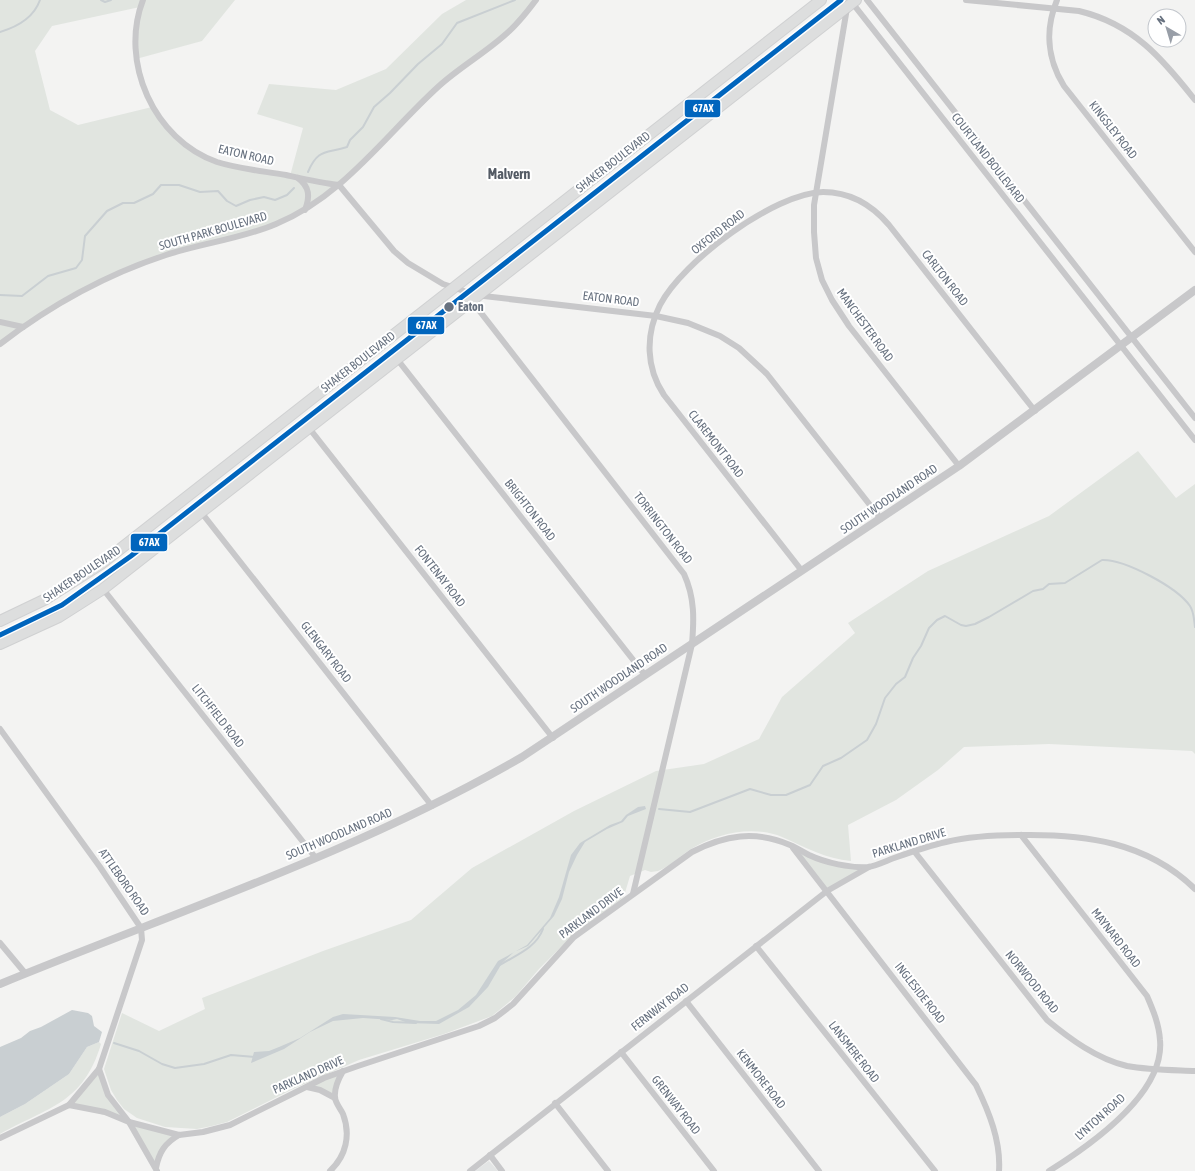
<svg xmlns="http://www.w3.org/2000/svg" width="1195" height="1171" viewBox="0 0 1195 1171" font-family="'Asap Condensed',sans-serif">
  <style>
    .built { fill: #e3e5e5 }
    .green { fill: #e1e5e0 }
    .water { fill: #c9cfd2 }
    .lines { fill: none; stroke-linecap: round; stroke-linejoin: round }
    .stream { stroke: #c9cfd2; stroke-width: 2 }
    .primary-casing { stroke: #d0d1d2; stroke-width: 12 }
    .minor { stroke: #c8c8ca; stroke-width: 6 }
    .tertiary { stroke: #c8c8ca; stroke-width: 8 }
    .primary { stroke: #dddede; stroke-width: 10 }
    .rail-1-casing { stroke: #fff; stroke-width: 8 }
    .rail-1 { stroke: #0065bd; stroke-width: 5 }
    .stop-dot { fill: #67717f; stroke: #fff; stroke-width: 1.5 }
    .labels { text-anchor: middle; stroke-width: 4; stroke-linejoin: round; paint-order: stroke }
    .street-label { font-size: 12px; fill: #67717f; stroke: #fff }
    .stop-label { font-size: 12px; font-weight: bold; fill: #67717f; stroke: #fff; text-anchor: start }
    .quarter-label { font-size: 14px; font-weight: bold; fill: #545b65; stroke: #fff }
    .line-badge { stroke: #fff; stroke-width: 1.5 }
    .badge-label { font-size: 11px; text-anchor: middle; font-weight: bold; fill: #fff }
  </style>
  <rect width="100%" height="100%" fill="#f3f3f2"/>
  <path class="built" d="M489 1161 498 1171H475L486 1163Z"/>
  <g class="green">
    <path d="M0 0H235L202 41 136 59 140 7 52 26 35 51 50 110 78 125 152 107 185 144 217 162 290 176 303 128 257 114 269 84 336 90 386 69 442 14 466 0H536L525 15 467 63 339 185 276 224 166 255 89 287 0 344Z"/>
    <path d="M1138 451 1176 498 1195 484V754L1192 751 1049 744 964 747 938 770 896 800 848 825 851 861C826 859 805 847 782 837 753 825 717 833 691 849 680 856 670 866 658 871L651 872 645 870 630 876 624 896 620 900 574 934 539 969 515 997 492 1016 444 1034 359 1060 293 1089 227 1122 212 1126 197 1129 165 1127 137 1118 124 1109 117 1100 111 1090 104 1069 122 1013 159 1031 205 1009 202 998 323 951 411 920 472 868 574 811 656 771 704 764 759 739 782 697 855 633 848 623 928 571 1049 516Z"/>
    <path d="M790 845 838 864 869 867 827 891Z"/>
    <path d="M99 1042 101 1044C83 1104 48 1107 0 1134V1117L25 1104 69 1074 87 1047Z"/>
    <path d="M99 1069 103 1083 129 1122 179 1135 170 1140 156 1168 129 1122 69 1105Z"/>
    <path d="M343 1071 335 1098 312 1088 324 1078Z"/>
  </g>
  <g class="water">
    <path d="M645 806 646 809 628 816 623 822 607 829 585 842 577 855 569 872 562 899 554 916 528 946 514 952 502 963 488 987 469 1007 439 1024 408 1023 397 1019 392 1020 363 1018 333 1021 310 1032 284 1049 251 1063 254 1052 269 1051 279 1047 300 1038 333 1017 343 1014 395 1017 420 1021H436L458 1010 476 995 498 961 527 945 550 918 559 897 571 855 580 843 610 825 621 821 626 815 638 807Z"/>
    <path d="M72 1010 88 1013 92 1016 94 1026 102 1032 99 1042 87 1047 69 1074 25 1104 0 1117V1047L21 1038 30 1031 41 1027Z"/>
  </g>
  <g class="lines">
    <g class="stream">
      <path d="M101 0 105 2 111 0"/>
      <path d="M0 32C17 27 34 17 40 0"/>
      <path d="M308 172C318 148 326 154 347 147L350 140 363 127 374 107 390 93 418 64 442 44 457 23 515 0"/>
      <path d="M0 295 22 296 48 276 76 268 82 260 85 236 107 211 123 203H134L153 194 161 185H179L200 192 218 191 227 201 236 206 250 200 264 197 275 200 287 195 294 188"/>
      <path d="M659 809 690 812 750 789 771 795H786L810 785 823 766 841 758 867 740 876 724 885 698 896 684 905 677 913 658 921 646 929 628 937 620 945 616 961 625 966 626 975 624 989 617 1033 591 1043 589 1049 584 1065 583 1102 560C1124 559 1177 587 1190 606 1194 612 1194 620 1195 627"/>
      <path d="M500 965C516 955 536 948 543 929"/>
      <path d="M381 1019 393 1022 416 1023"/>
      <path d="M114 1043 139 1051 162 1064 175 1068 204 1064 231 1055 255 1057"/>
    </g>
    <defs>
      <g id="primary">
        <path d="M0 621 46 599 101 564 821 0"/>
        <path d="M0 644 59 617 103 589 856 0"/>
      </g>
    </defs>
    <use href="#primary" class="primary-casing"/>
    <g class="minor">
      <path d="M143 0C119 62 154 140 217 162 239 169 263 171 286 175 304 179 321 183 339 185L394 251 408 263 443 284 464 291 684 574C695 598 694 620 692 644L633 894"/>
      <path d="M850 0 1195 440"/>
      <path d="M867 0 1195 418"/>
      <path d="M966 0 1079 11C1133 24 1162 58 1195 100"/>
      <path d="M1057 0C1045 29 1047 59 1064 86L1195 252"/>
      <path d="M847 8 814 205V232L816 258 822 280 832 300 849 326 959 466"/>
      <path d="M298 178C310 187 310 197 305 210"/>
      <path d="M466 294 656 316 688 323 720 336 739 348 767 374 881 519"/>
      <path d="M0 322 23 327"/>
      <path d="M0 344C51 305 105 275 166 255 202 243 241 239 276 224 344 196 386 134 439 86 460 67 485 53 506 34 518 24 527 12 536 0"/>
      <path d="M397 359 645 675"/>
      <path d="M309 428 553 738"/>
      <path d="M201 512 432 806"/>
      <path d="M802 571 664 395C646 368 645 335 660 305 682 262 774 193 823 192 850 192 872 205 889 225L1035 411"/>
      <path d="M103 589 315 857"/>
      <path d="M0 729 100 867 141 928 142 940 99 1069 108 1095 129 1122 157 1171"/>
      <path d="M1021 835 1147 996C1153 1010 1159 1024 1160 1040 1165 1094 1089 1146 1049 1171"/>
      <path d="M793 848 976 1085C989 1112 1001 1141 999 1171"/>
      <path d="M914 851 1047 1020C1070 1039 1097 1059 1127 1066 1149 1070 1173 1070 1195 1071"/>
      <path d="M0 943 25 973"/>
      <path d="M756 946 935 1171"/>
      <path d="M686 1001 819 1171"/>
      <path d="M621 1052 714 1171"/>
      <path d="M307 1087 320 1090 335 1098"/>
      <path d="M555 1103 608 1171"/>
      <path d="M69 1105 99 1069"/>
      <path d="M0 1138 69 1105 105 1112 129 1122 179 1135 203 1132 230 1125 324 1078 358 1066 479 1026 495 1018 513 1004 574 937 692 852C725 835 755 830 790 845 797 848 803 852 809 855 826 863 850 868 868 867 876 866 886 861 894 858 911 852 928 846 946 842 971 836 995 835 1021 835 1085 834 1147 842 1195 889"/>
      <path d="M490 1155 502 1171"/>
      <path d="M156 1168C159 1152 165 1143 179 1135"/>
      <path d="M330 1171C346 1156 351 1135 343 1114 341 1109 335 1103 335 1097 334 1088 339 1078 343 1071"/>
      <path d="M470 1171 827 891 869 867"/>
    </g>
    <path class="tertiary" d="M0 984C175 912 358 852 522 757L959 466 1195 290"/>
    <use href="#primary" class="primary"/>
    <defs>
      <path id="rail-1" d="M0 635 62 605 131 556 841 0"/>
    </defs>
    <use href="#rail-1" class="rail-1-casing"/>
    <use href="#rail-1" class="rail-1"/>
  </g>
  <circle class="stop-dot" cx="449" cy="307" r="5.5"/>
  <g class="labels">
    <g class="street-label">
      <text transform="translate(1113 130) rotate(52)" y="4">KINGSLEY ROAD</text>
      <text transform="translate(246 155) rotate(13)" y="4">EATON ROAD</text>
      <text transform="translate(988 158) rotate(52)" y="4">COURTLAND BOULEVARD</text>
      <text transform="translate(613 162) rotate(-38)" y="4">SHAKER BOULEVARD</text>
      <text transform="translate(213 231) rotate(-16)" y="4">SOUTH PARK BOULEVARD</text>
      <text transform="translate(718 232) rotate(-38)" y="4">OXFORD ROAD</text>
      <text transform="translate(945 278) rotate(52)" y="4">CARLTON ROAD</text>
      <text transform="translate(611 299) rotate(7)" y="4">EATON ROAD</text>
      <text transform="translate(865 325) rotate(54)" y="4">MANCHESTER ROAD</text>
      <text transform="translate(358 362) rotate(-38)" y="4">SHAKER BOULEVARD</text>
      <text transform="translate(716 444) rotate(52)" y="4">CLAREMONT ROAD</text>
      <text transform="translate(889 499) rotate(-34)" y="4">SOUTH WOODLAND ROAD</text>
      <text transform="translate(530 510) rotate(52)" y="4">BRIGHTON ROAD</text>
      <text transform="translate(663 528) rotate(52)" y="4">TORRINGTON ROAD</text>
      <text transform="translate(82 574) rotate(-34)" y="4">SHAKER BOULEVARD</text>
      <text transform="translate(440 576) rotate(52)" y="4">FONTENAY ROAD</text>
      <text transform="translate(326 652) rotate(52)" y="4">GLENGARY ROAD</text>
      <text transform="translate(619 678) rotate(-34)" y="4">SOUTH WOODLAND ROAD</text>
      <text transform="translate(218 716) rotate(52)" y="4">LITCHFIELD ROAD</text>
      <text transform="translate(339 834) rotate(-23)" y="4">SOUTH WOODLAND ROAD</text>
      <text transform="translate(909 843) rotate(-17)" y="4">PARKLAND DRIVE</text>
      <text transform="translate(124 882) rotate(55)" y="4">ATTLEBORO ROAD</text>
      <text transform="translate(591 913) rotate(-37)" y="4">PARKLAND DRIVE</text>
      <text transform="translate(1116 938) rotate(52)" y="4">MAYNARD ROAD</text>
      <text transform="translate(1032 982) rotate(51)" y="4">NORWOOD ROAD</text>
      <text transform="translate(920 993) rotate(52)" y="4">INGLESIDE ROAD</text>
      <text transform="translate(660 1007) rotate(-38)" y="4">FERNWAY ROAD</text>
      <text transform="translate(854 1052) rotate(52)" y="4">LANSMERE ROAD</text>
      <text transform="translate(308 1075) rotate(-24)" y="4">PARKLAND DRIVE</text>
      <text transform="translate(761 1079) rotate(52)" y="4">KENMORE ROAD</text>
      <text transform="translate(676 1105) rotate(52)" y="4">GRENWAY ROAD</text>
      <text transform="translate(1100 1117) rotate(-42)" y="4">LYNTON ROAD</text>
    </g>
    <g class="stop-label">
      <text x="458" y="311">Eaton</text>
    </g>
    <g class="quarter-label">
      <text x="509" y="179">Malvern</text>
    </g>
  </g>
  <g class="line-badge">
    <rect x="684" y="99" width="37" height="19" rx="4" fill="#0065bd"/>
    <rect x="407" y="316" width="38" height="19" rx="4" fill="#0065bd"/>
    <rect x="130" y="533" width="38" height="19" rx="4" fill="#0065bd"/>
  </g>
  <g class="badge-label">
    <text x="703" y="112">67AX</text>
    <text x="426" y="329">67AX</text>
    <text x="149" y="546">67AX</text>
  </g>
  <g transform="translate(1167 28) rotate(322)"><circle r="19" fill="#ffffff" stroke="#c2c6cc"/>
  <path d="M0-3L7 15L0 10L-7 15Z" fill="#989ea7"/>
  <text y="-6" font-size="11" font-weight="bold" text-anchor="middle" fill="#67717f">N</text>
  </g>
</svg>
